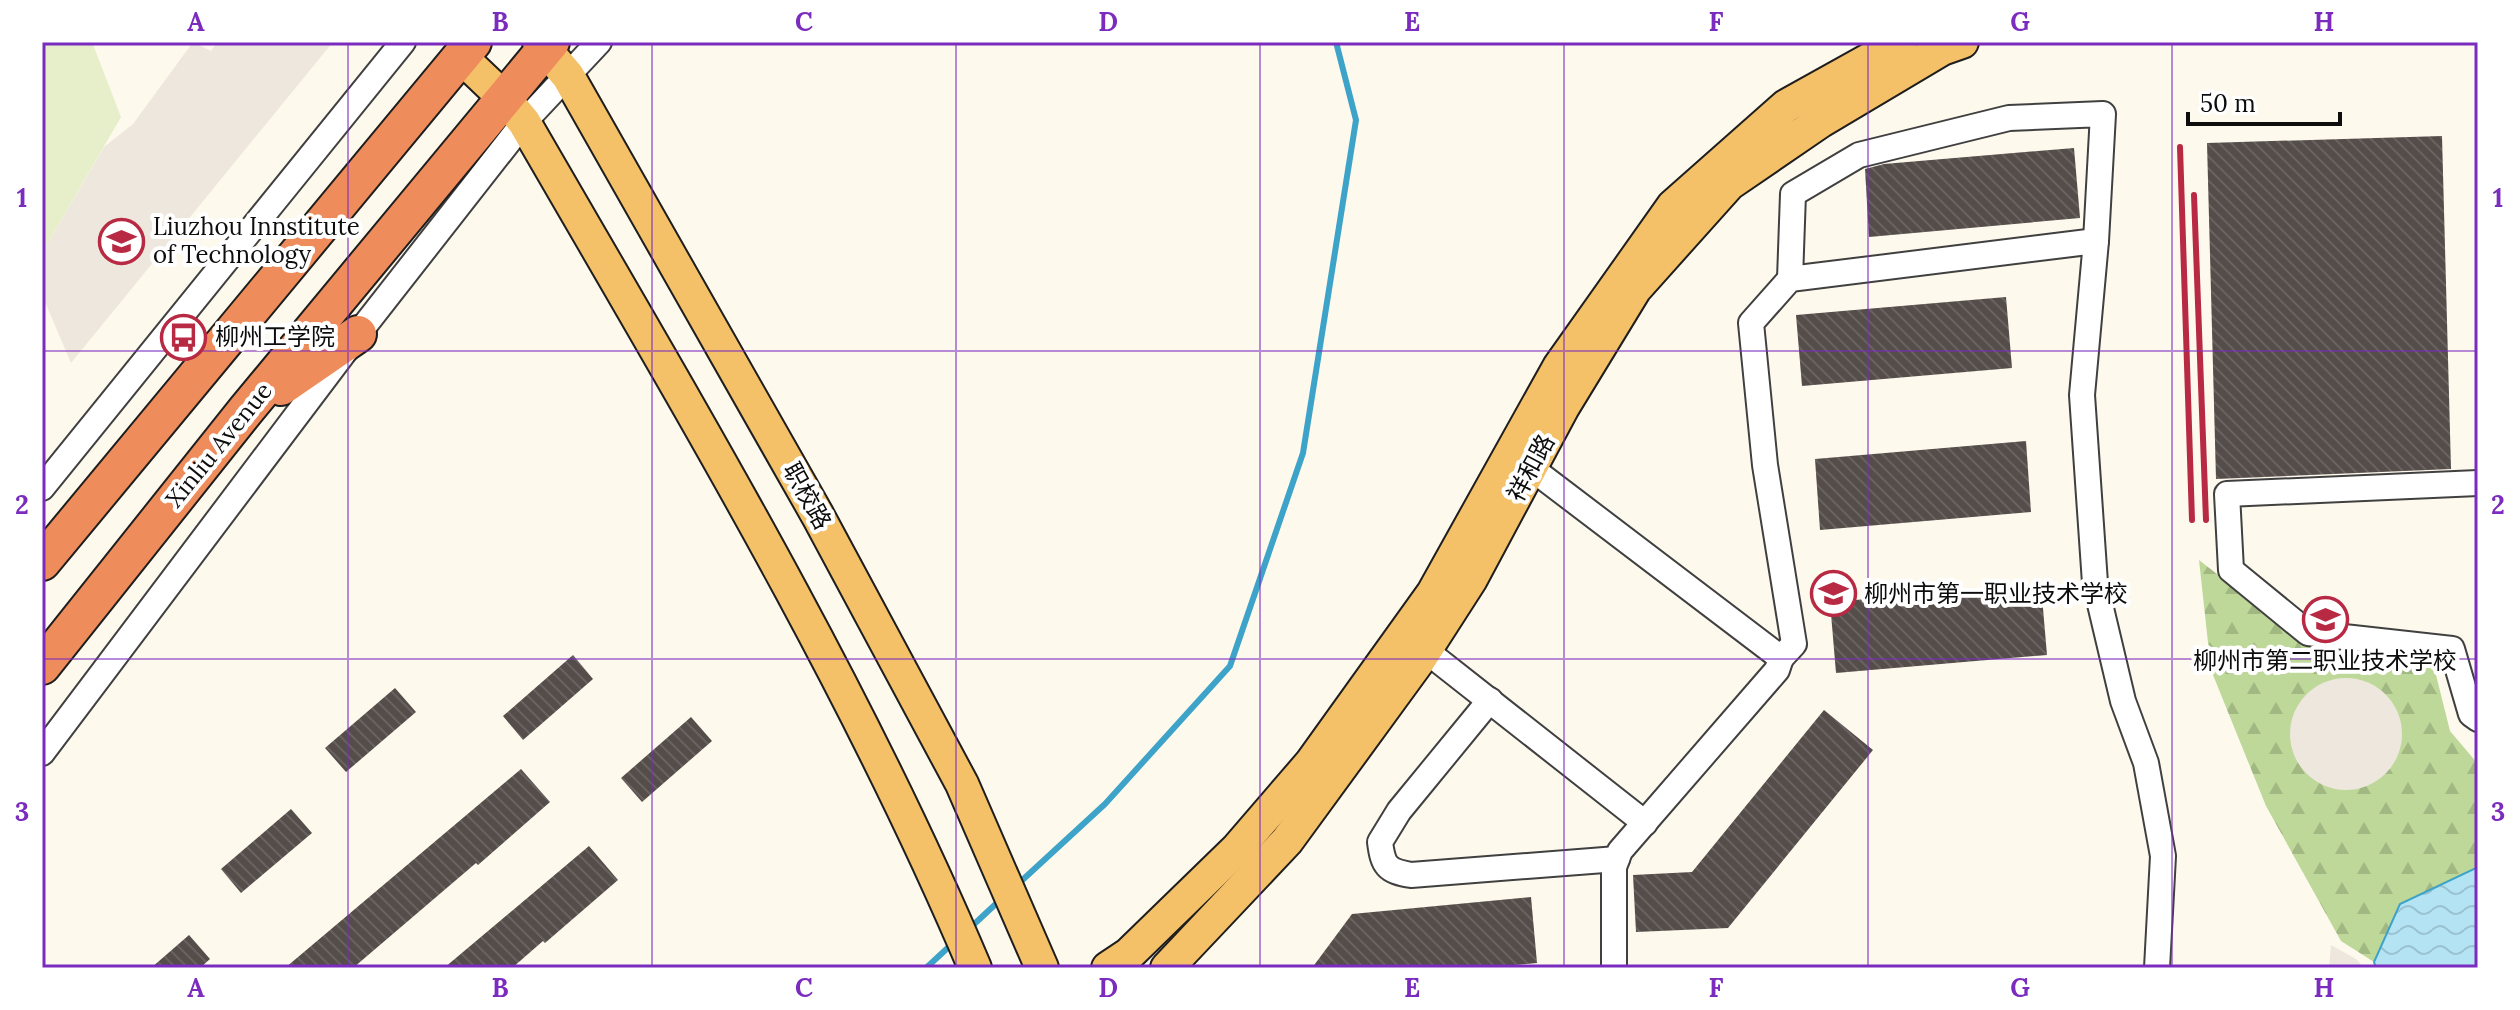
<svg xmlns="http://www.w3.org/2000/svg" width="2520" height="1010" viewBox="0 0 2520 1010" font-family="Lora,'Noto Sans SC',serif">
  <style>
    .forest { fill: url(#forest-firs) }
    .pitch { fill: #e7efca }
    .plaza { fill: #eee7dd }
    .water { fill: url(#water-waves); stroke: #3da3c8; stroke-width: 2 }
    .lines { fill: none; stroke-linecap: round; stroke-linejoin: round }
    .stream { stroke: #3da3c8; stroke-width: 6 }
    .building { fill: url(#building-back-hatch) }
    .minor-casing { stroke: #404040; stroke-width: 28 }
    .major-casing { stroke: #1e1e1e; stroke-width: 36 }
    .highway-casing { stroke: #1e1e1e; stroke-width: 40 }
    .minor { stroke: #fff; stroke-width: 24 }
    .major { stroke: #f4c068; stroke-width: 32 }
    .highway { stroke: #ef8c5b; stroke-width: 36 }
    .rail { stroke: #b82a43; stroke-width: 6 }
    .grid { fill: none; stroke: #7b2cbf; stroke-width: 2; stroke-opacity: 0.55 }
    .labels { text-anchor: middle; stroke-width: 8; stroke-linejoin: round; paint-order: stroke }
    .poi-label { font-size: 24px; fill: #0d0d0d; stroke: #fff; text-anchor: start }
    .street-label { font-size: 24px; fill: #0d0d0d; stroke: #fff }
    .neatline { fill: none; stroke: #7b2cbf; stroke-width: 3 }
    .grid-label { font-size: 26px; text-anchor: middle; font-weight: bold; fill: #7b2cbf }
  </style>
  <defs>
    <pattern id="forest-firs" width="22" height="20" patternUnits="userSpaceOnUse" patternTransform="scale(2)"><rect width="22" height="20" fill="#bdd898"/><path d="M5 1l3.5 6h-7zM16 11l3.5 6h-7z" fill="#a1b882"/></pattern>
    <pattern id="water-waves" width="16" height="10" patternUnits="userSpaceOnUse" patternTransform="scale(2)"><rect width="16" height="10" fill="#b4e4f4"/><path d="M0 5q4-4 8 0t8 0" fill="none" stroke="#9ac2d0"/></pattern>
    <pattern id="building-back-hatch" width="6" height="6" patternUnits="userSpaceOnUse" patternTransform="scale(2)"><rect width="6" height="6" fill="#554d4a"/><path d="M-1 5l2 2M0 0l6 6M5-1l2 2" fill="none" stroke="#686260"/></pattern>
  </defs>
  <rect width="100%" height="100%" fill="#fef9ed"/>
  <path class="forest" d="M2199 560 2328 661 2390 655 2434 667 2450 731 2478 764V867L2400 904 2374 962 2341 941 2266 806 2211 670Z"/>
  <path class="pitch" d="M42 42H92L121 117 42 253Z"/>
  <g class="plaza">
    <path d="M193 42 211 51 217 42H333L71 363 42 295V253L104 147 133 124Z"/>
    <circle cx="2346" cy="734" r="56"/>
    <path d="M2331 945 2356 959 2364 968H2329Z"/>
  </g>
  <path class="water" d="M2478 867V968H2376L2374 962 2400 904Z"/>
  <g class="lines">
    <g class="stream">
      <path d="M1017 885 1105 804 1230 666 1303 453 1356 120 1336 42"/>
      <path d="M970 928 1000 900"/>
      <path d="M926 968 953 943"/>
    </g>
  </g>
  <g class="building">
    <path d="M2442 136 2451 469 2216 479 2207 143Z"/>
    <path d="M2074 148 2080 218 1869 237 1865 169 1884 164Z"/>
    <path d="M2006 297 2012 368 1802 386 1796 315Z"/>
    <path d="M2026 441 2031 512 1820 530 1815 459Z"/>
    <path d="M2041 585 2047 655 1836 673 1830 602Z"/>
    <path d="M573 655 593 679 523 740 503 716Z"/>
    <path d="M395 688 416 712 346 772 325 748Z"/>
    <path d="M1824 710 1873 750 1728 928 1636 932 1633 875 1692 872Z"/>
    <path d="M691 717 712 741 642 802 621 778Z"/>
    <path d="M521 769 550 802 478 865 476 863 353 968H285Z"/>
    <path d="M291 809 312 833 241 893 221 869Z"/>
    <path d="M589 846 618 880 545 943 543 941 512 968H444Z"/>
    <path d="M1531 897 1537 963 1486 968H1312L1352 914Z"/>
    <path d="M189 935 210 959 200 968H151Z"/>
  </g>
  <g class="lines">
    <defs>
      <g id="minor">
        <path d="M1790 279 1793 194 1859 155 2009 118 2103 114 2096 241 2082 395 2095 583 2123 701 2146 763 2163 856 2157 968"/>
        <path d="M1531 468 1781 658 1777 670 1620 851 1614 867V968"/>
        <path d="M2478 483 2227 494 2231 570 2308 633 2452 649 2471 714 2478 719"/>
        <path d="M42 488 403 42"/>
        <path d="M1425 650 1645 823"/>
        <path d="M1781 658 1794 644 1765 465 1751 323 1790 279 2096 241"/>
        <path d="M1490 700 1399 811 1380 842C1383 866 1387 871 1411 875L1617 859"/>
        <path d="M42 753 358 334 524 122 599 42"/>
      </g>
      <g id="major">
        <path d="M539 42 568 76 818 516 962 784 1042 968"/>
        <path d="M461 57 504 98 524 122C684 399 850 673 975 968"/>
        <path d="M1108 968 1129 954 1237 849 1311 763 1433 593 1559 367 1673 206 1786 106 1901 42"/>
        <path d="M1167 968 1287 841 1417 663 1471 579 1563 407 1635 289 1729 184 1821 121 1942 49 1962 42"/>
      </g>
      <g id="highway">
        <path d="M281 387 358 334"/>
        <path d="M42 562 473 42"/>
        <path d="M42 666 246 410 551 42"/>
      </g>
    </defs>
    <use href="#minor" class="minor-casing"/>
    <use href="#major" class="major-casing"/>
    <use href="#highway" class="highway-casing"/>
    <use href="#minor" class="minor"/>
    <use href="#major" class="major"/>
    <use href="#highway" class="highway"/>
    <g class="rail">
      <path d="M2180 147 2192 520"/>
      <path d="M2194 195 2206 520"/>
    </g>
  </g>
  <path class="grid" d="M348 42V968M652 42V968M956 42V968M1260 42V968M1564 42V968M1868 42V968M2172 42V968M42 351H2478M42 659H2478"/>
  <defs>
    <symbol id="university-ring" viewBox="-11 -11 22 22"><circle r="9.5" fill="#fff" stroke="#b82a43" stroke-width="1.5"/><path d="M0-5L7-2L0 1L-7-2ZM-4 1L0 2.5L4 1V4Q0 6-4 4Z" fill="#b82a43"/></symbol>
    <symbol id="bus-ring" viewBox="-11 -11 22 22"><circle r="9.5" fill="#fff" stroke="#b82a43" stroke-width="1.5"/><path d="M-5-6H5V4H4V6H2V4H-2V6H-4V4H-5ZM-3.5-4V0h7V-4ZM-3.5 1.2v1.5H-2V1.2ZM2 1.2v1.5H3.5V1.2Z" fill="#b82a43"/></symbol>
    <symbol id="school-ring" viewBox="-11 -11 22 22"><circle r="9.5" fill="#fff" stroke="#b82a43" stroke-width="1.5"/><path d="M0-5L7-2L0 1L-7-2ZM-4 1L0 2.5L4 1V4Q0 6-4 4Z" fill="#b82a43"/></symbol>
  </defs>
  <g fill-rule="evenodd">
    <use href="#university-ring" x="96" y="216" width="51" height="51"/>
    <use href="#bus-ring" x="158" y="312" width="51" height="51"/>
    <use href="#school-ring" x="1808" y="568" width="51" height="51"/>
    <use href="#school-ring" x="2300" y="594" width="51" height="51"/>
  </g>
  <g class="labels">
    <g class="poi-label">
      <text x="153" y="235">Liuzhou Innstitute<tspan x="153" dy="28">of Technology</tspan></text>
      <text x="215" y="345">柳州工学院</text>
      <text x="1864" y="602">柳州市第一职业技术学校</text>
      <text x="2325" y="669" text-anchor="middle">柳州市第二职业技术学校</text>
    </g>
    <g class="street-label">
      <text transform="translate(219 445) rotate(-51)" y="8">Xinliu Avenue</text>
      <text transform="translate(1531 468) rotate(-62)" y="8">祥和路</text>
      <text transform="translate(807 496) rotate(61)" y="8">职校路</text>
    </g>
  </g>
  <rect width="2520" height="1010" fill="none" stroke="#ffffff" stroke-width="88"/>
  <path d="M2188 112v12h152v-12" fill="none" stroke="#0d0d0d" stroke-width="4"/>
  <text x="2200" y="112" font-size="24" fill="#0d0d0d" stroke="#ffffff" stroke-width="6" paint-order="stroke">50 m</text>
  <rect x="44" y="44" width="2432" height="922" class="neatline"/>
  <g class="grid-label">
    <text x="196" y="31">A</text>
    <text x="500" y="31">B</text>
    <text x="804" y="31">C</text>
    <text x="1108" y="31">D</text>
    <text x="1412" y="31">E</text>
    <text x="1716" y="31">F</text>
    <text x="2020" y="31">G</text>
    <text x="2324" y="31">H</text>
    <text x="22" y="207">1</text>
    <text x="2498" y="207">1</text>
    <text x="22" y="514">2</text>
    <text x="2498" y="514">2</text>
    <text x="22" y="821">3</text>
    <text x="2498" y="821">3</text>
    <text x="196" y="997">A</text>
    <text x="500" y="997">B</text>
    <text x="804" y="997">C</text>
    <text x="1108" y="997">D</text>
    <text x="1412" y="997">E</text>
    <text x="1716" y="997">F</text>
    <text x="2020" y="997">G</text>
    <text x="2324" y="997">H</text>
  </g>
</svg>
